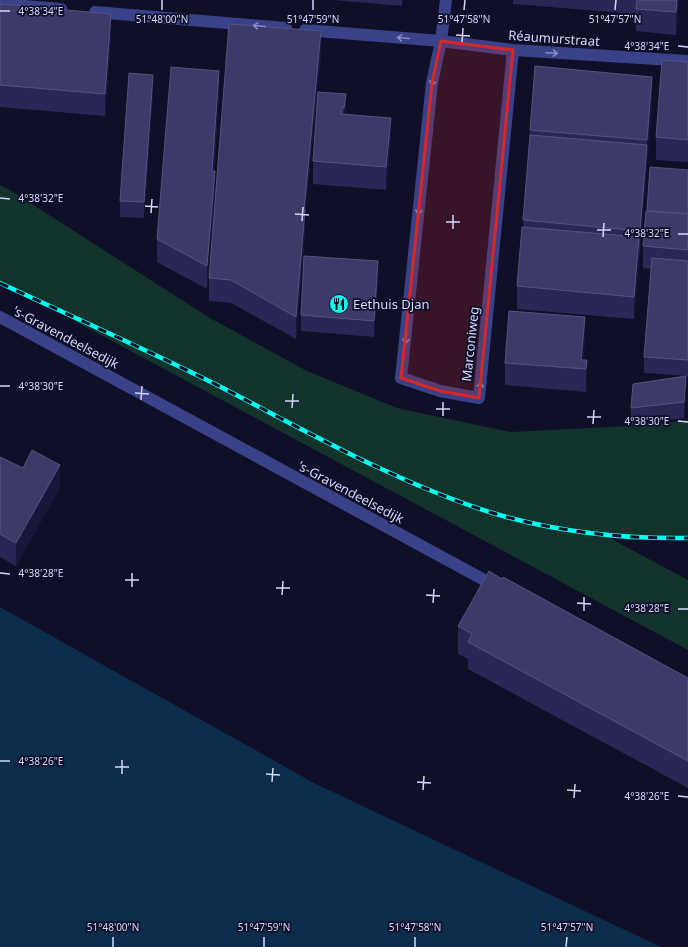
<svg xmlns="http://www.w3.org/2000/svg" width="688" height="947" viewBox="0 0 688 947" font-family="'Noto Sans',sans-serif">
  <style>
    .green { fill: #12322c }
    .water { fill: #0b2c4a }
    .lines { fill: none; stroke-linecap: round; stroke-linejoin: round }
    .minor { stroke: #394288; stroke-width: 12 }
    .rail-casing { stroke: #01fff2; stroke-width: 4.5 }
    .rail { stroke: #0f0f27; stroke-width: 3; stroke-dasharray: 9; stroke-linecap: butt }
    .wall { fill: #2a2756 }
    .shaded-wall { fill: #17163b }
    .building { fill: #3c3a68; stroke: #545380 }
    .oneway { stroke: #878cc4 }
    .marked { fill: #d62828; fill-opacity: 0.2; stroke: #d62828; stroke-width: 3; stroke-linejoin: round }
    .ticks { fill: none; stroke: #d5d7ff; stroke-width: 1.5 }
    .labels { text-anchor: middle; stroke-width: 3.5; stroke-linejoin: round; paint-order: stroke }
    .street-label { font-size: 13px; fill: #d5d7ff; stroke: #0f0f27 }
    .poi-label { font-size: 13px; fill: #d5d7ff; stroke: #0f0f27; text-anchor: start }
    .ticks-label { font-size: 10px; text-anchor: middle; fill: #d5d7ff; stroke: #0f0f27; stroke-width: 3.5; stroke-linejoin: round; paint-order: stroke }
  </style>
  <rect width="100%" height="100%" fill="#0f0f27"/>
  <path class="green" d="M0 185 13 192 210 318 307 371 397 408 510 432 648 425 688 420V538L604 535 688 580V650L0 281Z"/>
  <path class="water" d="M0 607 314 783 661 947H0Z"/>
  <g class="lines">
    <g class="minor">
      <path d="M446 0 441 41 432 83 401 378 440 391 479 398 513 50"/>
      <path d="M0 4 61 9"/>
      <path d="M95 12 286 28"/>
      <path d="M305 30 441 41 513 50 688 61"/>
      <path d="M0 317 499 588"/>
    </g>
    <defs>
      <path id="rail" d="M0 283C73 317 147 350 219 386 308 432 400 485 496 514 558 532 624 539 688 538"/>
    </defs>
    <use href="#rail" class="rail-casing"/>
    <use href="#rail" class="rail"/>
  </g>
  <g class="wall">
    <path d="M333 0H402V6Z"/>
    <path d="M513 0H679L676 35 636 31V14L513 4Z"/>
    <path d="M0 4 111 36 105 116 0 107Z"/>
    <path d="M321 54 305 216V233L296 339 231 303 209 301V278Z"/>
    <path d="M688 62V162L656 160V137Z"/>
    <path d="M153 91 144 218 120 217V201Z"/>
    <path d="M219 94 214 171 207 289 157 262V239Z"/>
    <path d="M346 94V114L391 140 386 190 313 184V161Z"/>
    <path d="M652 104 634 319 517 309V286L523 227 530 130Z"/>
    <path d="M688 170V376L644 373V357L651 269 643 268V246L647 211Z"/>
    <path d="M378 277 374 337 301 331V315Z"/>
    <path d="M585 340 583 360H587V383L586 392 505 385V363Z"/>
    <path d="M686 393 684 418 631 425V408Z"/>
    <path d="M0 457 60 487 16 566 0 557Z"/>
    <path d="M502 579 688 678V788L468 669V659L458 654V626Z"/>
  </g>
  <g class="shaded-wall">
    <path d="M677 0H679L676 35V12Z"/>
    <path d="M111 14V36L105 116V94Z"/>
    <path d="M321 31V54L305 216V233L296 339V317L304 210Z"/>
    <path d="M219 71V94L212 193V171Z"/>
    <path d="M153 75V91L144 218V202Z"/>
    <path d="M652 77V104L640 254V231Z"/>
    <path d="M346 94V117L344 130V108Z"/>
    <path d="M391 118V140L386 190V167Z"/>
    <path d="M215 171V194L207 289V266Z"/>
    <path d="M639 237V260L634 319V297Z"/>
    <path d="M378 261V277L374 337V321Z"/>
    <path d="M585 317V340L583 369 581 360Z"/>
    <path d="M587 360V383L586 392V369Z"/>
    <path d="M686 376V393L684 418V402Z"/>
    <path d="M60 465V487L16 566V543Z"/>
  </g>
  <g class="building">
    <path d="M637 0H677L676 12 636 9Z"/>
    <path d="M0 4 111 14 105 94 0 85Z"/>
    <path d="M229 24 321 31 304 210H305L296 317 231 280 209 278Z"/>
    <path d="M662 60 688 62V140L656 137Z"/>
    <path d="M535 66 652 77 647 140 530 130Z"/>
    <path d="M171 67 219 71 212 171H215L207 266 157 239Z"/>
    <path d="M129 73 153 75 144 202 120 201Z"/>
    <path d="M318 92 346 94 344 108 342 107 341 114 391 118 386 167 313 161Z"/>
    <path d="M530 135 647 145 640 231 523 220Z"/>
    <path d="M650 167 688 170V214L647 211Z"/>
    <path d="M646 211 688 214V250L643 246Z"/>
    <path d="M522 227 639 237 634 297 517 286Z"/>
    <path d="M304 256 378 261 374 321 301 315Z"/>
    <path d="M652 258 688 261V360L644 357Z"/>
    <path d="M509 311 585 317 581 360H587L586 369 505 363Z"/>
    <path d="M686 376 684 402 631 408 633 384Z"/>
    <path d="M32 450 60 465 16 543 0 534V457L23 468Z"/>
    <path d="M489 571 502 579 503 577 688 678V761L468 642 472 634 458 626Z"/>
  </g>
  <defs><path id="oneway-shaft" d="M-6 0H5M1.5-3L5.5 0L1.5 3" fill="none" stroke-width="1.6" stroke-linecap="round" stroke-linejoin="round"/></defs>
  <g class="oneway">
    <use href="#oneway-shaft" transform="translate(259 26) rotate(-175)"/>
    <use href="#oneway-shaft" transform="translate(403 38) rotate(-175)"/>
    <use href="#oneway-shaft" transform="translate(552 53) rotate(3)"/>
    <use href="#oneway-shaft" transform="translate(433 80) rotate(101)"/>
    <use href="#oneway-shaft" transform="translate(419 209) rotate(96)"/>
    <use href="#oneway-shaft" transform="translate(406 338) rotate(96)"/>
    <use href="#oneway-shaft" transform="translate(480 388) rotate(-84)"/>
  </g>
  <path class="marked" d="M441 41 513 50 479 398 440 391 401 378 432 83Z"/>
  <path class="ticks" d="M162 10V0M313 10V0M464 10 465 0M615 10 616 0M0 11H10M456 35 470 36M462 42 463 28M678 46 688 47M0 198 10 199M145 206 158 207M151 213 152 199M295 214 309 215M302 221 303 207M446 222H460M453 229V215M597 230H611M678 234H688M603 237 604 223M0 386H10M135 393 149 394M141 400 142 386M285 401H299M292 408 293 394M436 409H450M443 416V402M587 417H601M678 421 688 422M593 424 594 410M0 573 10 574M125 580H139M132 587V573M276 588H290M282 595 283 581M426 595 440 596M433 603 434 589M577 603 591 604M678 609H688M584 611V597M0 761H10M115 767H129M122 774V760M266 774 280 775M272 782 273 768M417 782 431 783M423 790 424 776M567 790 581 791M678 796 688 797M574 798 575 784M113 947V937M264 947V937M415 947V937M566 947 567 937"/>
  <defs>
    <symbol id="restaurant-disc" viewBox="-11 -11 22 22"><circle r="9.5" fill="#01fff2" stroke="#0f0f27"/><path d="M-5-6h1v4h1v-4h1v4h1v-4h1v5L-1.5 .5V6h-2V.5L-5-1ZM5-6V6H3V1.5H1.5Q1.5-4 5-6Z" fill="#111"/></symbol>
  </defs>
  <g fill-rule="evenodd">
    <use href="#restaurant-disc" x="328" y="293" width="22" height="22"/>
  </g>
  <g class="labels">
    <g class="street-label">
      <text transform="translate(554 38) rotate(4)" y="5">Réaumurstraat</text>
      <text transform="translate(66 337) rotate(28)" y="5">'s-Gravendeelsedijk</text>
      <text transform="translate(470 344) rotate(-84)" y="5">Marconiweg</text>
      <text transform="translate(351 492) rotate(28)" y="5">'s-Gravendeelsedijk</text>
    </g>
    <g class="poi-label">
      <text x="353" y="309">Eethuis Djan</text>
    </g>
  </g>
  <g class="ticks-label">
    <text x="41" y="15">4°38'34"E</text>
    <text x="162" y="23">51°48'00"N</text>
    <text x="313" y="23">51°47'59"N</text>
    <text x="464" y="23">51°47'58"N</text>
    <text x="615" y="23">51°47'57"N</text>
    <text x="647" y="50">4°38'34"E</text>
    <text x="41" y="202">4°38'32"E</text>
    <text x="647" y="237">4°38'32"E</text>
    <text x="41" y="390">4°38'30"E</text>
    <text x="647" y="425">4°38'30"E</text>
    <text x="41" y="577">4°38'28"E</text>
    <text x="647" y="612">4°38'28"E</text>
    <text x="41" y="765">4°38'26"E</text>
    <text x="647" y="800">4°38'26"E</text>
    <text x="113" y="931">51°48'00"N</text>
    <text x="264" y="931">51°47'59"N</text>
    <text x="415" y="931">51°47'58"N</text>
    <text x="567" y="931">51°47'57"N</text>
  </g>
</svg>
